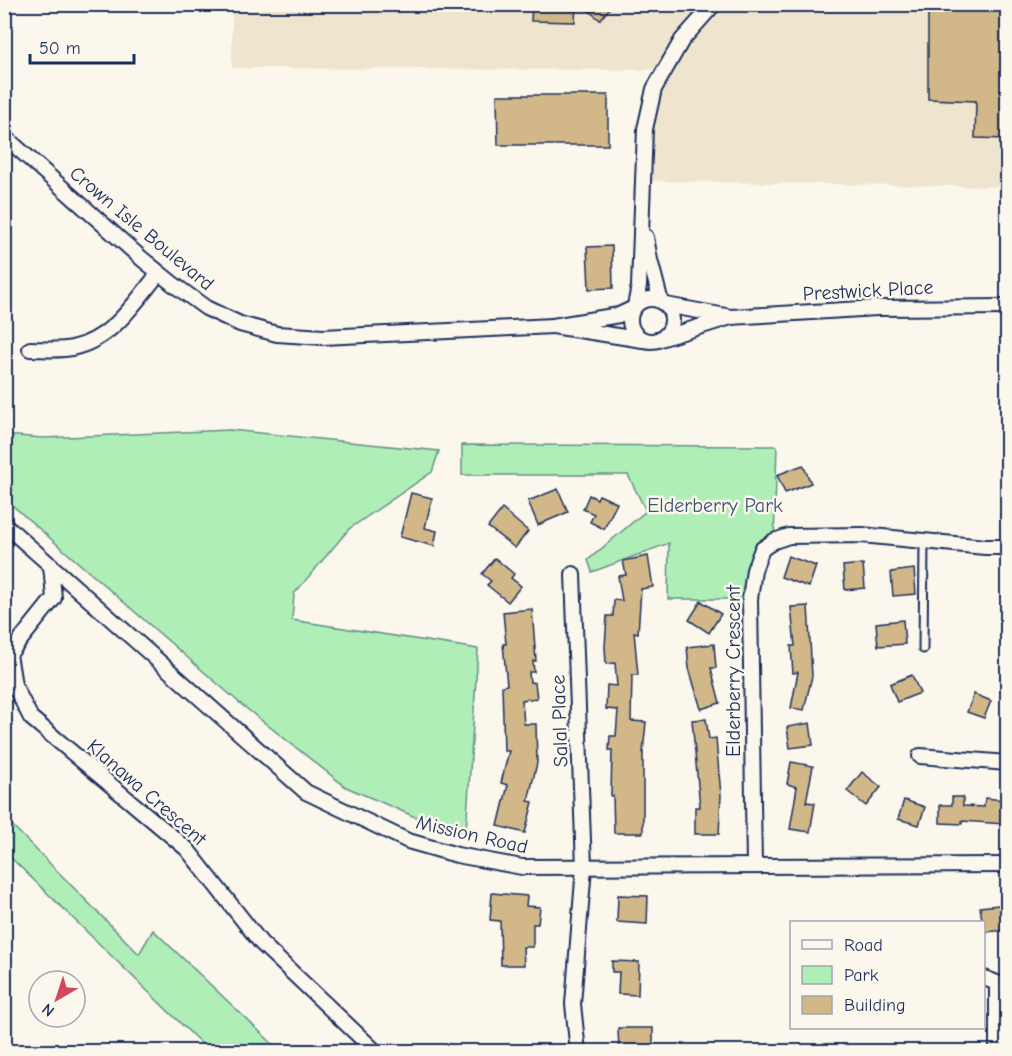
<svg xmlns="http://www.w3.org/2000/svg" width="1012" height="1056" viewBox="0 0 1012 1056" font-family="'Comic Neue',sans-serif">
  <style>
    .built { fill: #efe4ce }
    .green { fill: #afefb7; stroke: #658f8a; stroke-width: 1.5 }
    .building { fill: #d2b888; stroke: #1b2f5e; stroke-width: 1.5 }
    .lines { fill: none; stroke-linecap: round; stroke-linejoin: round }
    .service-casing { stroke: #1b2f5e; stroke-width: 11 }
    .minor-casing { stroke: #1b2f5e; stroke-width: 18 }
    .service { stroke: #fbf7ec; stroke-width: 7 }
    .minor { stroke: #fbf7ec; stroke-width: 14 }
    .labels { text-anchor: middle; stroke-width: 5; stroke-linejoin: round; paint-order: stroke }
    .street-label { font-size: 20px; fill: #1b2f5e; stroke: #fbf7ec }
    .park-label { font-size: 20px; fill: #395570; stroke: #fbf7ec }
  </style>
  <rect width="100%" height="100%" fill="#fbf7ec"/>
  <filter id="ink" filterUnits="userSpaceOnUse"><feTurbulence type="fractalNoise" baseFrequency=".0167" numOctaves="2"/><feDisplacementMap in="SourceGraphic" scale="12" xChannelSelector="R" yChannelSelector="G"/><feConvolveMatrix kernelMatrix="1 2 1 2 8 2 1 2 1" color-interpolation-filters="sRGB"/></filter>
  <g filter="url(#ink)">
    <path class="built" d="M232 5H1007V187L651 181V133L661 91 674 68 644 70 232 68Z"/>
    <g class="green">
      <path d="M230 430 439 451 432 472 349 529 294 594 292 620 478 649 466 832 413 816 346 787 242 705 5 499V435L43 438Z"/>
      <path d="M462 445 777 446 774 541 762 550 750 599H668L669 543 592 572 588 560 646 511 628 475H462Z"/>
      <path d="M4 817 139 954 153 930 280 1051H209L5 852Z"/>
    </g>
    <g class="building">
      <path d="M532 4H576L575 22 531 21Z"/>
      <path d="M581 4H613L600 20Z"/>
      <path d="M928 4H1008V139L975 138 976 101 928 99Z"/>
      <path d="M497 95H608V145H498Z"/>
      <path d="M612 246 613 288 589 289 587 247Z"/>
      <path d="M803 465 811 483 785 493 777 475Z"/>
      <path d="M558 489 568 512 538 525 528 501Z"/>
      <path d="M411 493 432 498 425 528 437 531 434 546 400 537Z"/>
      <path d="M589 495 597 499 599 495 617 503 604 529 590 522 594 514 583 509Z"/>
      <path d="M502 509 528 531 515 548 488 527Z"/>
      <path d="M648 556 653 587 641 589 638 633 634 632 638 675H632L631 721 646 722 643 753V833H614L613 796H611L612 750H609L610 736H616L618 710 606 709 607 685 617 686 615 663 606 664 605 647 607 616H613L614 600 622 601 618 576 626 575 623 561Z"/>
      <path d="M788 556 816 566 809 587 781 577Z"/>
      <path d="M495 558 514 574 511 578 521 586 508 602 487 585 491 581 482 574Z"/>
      <path d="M863 564 865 588 845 590 843 566Z"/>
      <path d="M914 569 916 594 893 596 891 572Z"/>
      <path d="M701 601 721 614 709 633 689 620Z"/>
      <path d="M808 606 812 676 804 710 791 708 798 672 793 673 791 646H795L791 607Z"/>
      <path d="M532 609 536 661H533L534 672H529L530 682 535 683 537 698 522 700 524 724H536L537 763 528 801 533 802 525 833 498 826 508 785 501 783 509 751H504L502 686 507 685 503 644H506L503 612Z"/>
      <path d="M903 620 905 644 878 646 876 623Z"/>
      <path d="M714 644 716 668H711L720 703 701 709 689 668 687 647Z"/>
      <path d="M912 675 920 693 897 702 890 684Z"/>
      <path d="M974 694 991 701 984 718 967 712Z"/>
      <path d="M706 719 709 739 716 738 717 751 721 795 719 834H695V807H700L692 720Z"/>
      <path d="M810 723 813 745 790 748 787 727Z"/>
      <path d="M791 762 813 766 806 802 815 803 810 832 790 829 797 787 787 784Z"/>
      <path d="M862 772 881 787 866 806 847 791Z"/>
      <path d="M952 797H963V806L984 807 985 798 1005 800 1004 824 962 821V824L940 823V805H952Z"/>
      <path d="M904 800 925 807 919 825 898 819Z"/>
      <path d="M492 893 527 896 526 906 540 907 538 924H533V947H523L524 965H501L500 921 490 920Z"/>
      <path d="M618 895 648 896 647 924 617 922Z"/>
      <path d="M1008 904V930L984 932 980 907Z"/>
      <path d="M612 961 639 962 638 995 618 994 619 972H612Z"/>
      <path d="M618 1028H653V1052H619Z"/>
    </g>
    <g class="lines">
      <defs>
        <path id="service" d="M923 649 924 541"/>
        <g id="minor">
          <path d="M4 136 141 258 173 284 206 308 240 324 277 334 323 337 553 326"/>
          <path d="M646 237 650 260 661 302"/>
          <circle cx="651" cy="320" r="21"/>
          <path d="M635 306 639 286 645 129 654 89 682 40 714 4"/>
          <path d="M634 308 619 315 553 326 643 340"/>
          <path d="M731 317 877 308 1008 307"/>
          <path d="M657 340 731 317 666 305"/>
          <path d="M30 349C43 349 59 351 72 348 112 340 135 302 159 273"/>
          <path d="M4 524 306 792 408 841 457 855 522 867 1008 865"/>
          <path d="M51 565 54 598 9 654 14 685 31 718 187 849 261 943 376 1052"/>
          <path d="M573 574 584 867 573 1004 578 1052"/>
          <path d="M920 756 1008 763"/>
          <path d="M754 865 750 599 754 570 762 549 774 541 789 536 862 535 985 547H1008"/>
          <path d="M984 978 997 983V1052"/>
        </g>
      </defs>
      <use href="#service" class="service-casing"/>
      <use href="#minor" class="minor-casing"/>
      <use href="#service" class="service"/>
      <use href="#minor" class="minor"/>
    </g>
  </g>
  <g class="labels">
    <g class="street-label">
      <text transform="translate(142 228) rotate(40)" y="7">Crown Isle Boulevard</text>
      <text transform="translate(868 290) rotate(-3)" y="7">Prestwick Place</text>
      <text transform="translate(733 671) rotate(-90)" y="7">Elderberry Crescent</text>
      <text transform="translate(559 721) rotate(-92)" y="7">Salal Place</text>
      <text transform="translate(147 792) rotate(41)" y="7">Klanawa Crescent</text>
      <text transform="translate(472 834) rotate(13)" y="7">Mission Road</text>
    </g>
    <g class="park-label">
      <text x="715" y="512">Elderberry Park</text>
    </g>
  </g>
  <rect width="1012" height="1056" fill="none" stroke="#fbf7ec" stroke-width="24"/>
  <rect x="12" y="12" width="988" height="1032" fill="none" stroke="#1b2f5e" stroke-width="2" filter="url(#ink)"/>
  <rect x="790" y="921" width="195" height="108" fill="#fbf7ec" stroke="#a1a7b3" stroke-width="1.5"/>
  <rect x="802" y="940" width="30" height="9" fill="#fbf7ec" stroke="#a1a7b3" stroke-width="1.5"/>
  <text x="844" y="951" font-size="18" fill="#1b2f5e">Road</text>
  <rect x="802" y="966" width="30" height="18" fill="#afefb7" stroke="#a1a7b3" stroke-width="1.5"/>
  <text x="844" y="981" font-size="18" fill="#1b2f5e">Park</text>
  <rect x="802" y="996" width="30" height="18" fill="#d2b888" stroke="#a1a7b3" stroke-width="1.5"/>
  <text x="844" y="1011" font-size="18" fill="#1b2f5e">Building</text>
  <g transform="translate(57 999) rotate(219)"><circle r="28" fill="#fbf7ec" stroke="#a1a7b3" stroke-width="1.5"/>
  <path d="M0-4.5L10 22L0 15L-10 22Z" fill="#d1495b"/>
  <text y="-9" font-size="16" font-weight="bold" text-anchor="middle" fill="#1b2f5e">N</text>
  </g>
  <path d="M30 54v9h104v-9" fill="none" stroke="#1b2f5e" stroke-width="3"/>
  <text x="39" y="54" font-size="18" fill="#1b2f5e" stroke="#fbf7ec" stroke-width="4.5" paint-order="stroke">50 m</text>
</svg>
